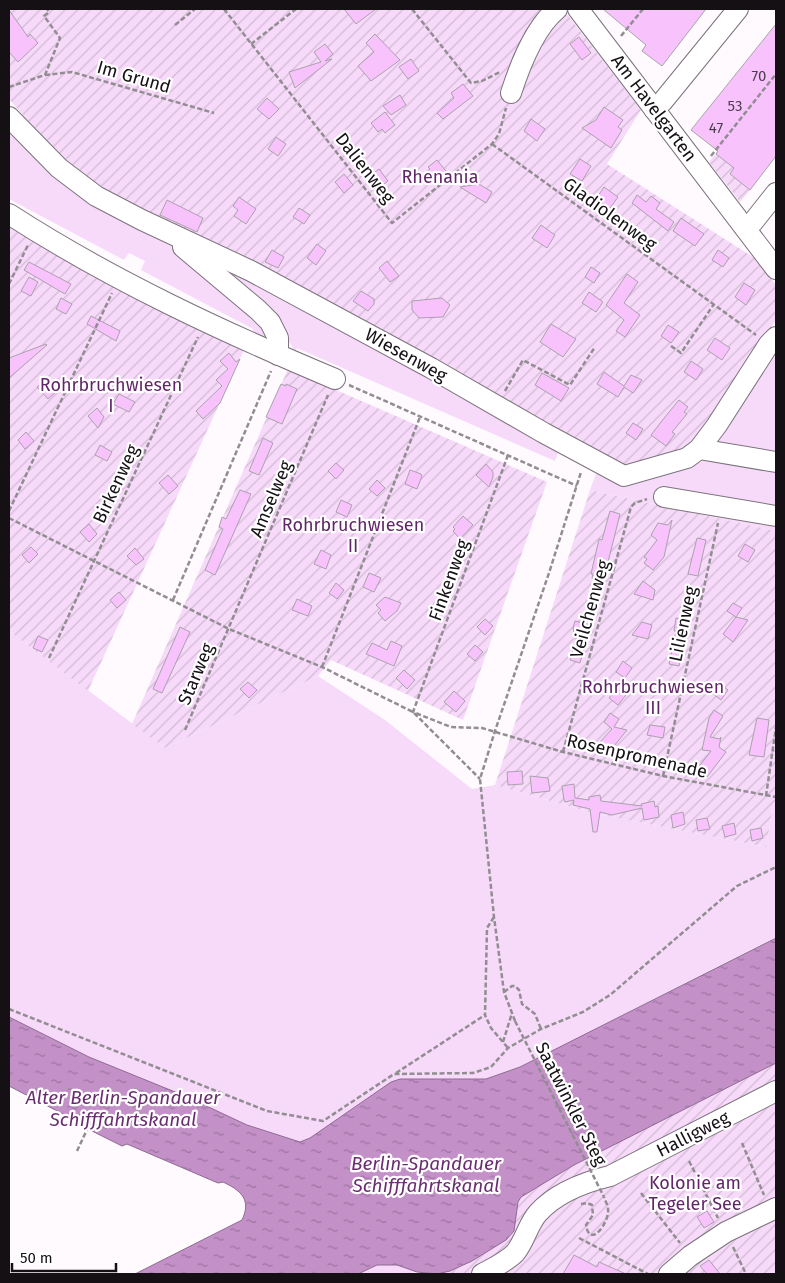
<svg xmlns="http://www.w3.org/2000/svg" width="785" height="1283" viewBox="0 0 785 1283" font-family="'Fira Sans',sans-serif">
  <style>
    .grass { fill: #f7dafa }
    .garden { fill: url(#garden-furrows) }
    .water { fill: url(#water-ripples); stroke: #8e6a92 }
    .building { fill: #f8c3fd; stroke: #aaa1ab }
    .lines { fill: none; stroke-linecap: round; stroke-linejoin: round }
    .minor-casing { stroke: #7c737c; stroke-width: 22 }
    .path { stroke: #918d91; stroke-width: 2.5; stroke-dasharray: 5 2.5; stroke-linecap: butt }
    .minor { stroke: #fff; stroke-width: 20 }
    .path-bridge { stroke: #918d91; stroke-width: 2.5; stroke-dasharray: 5 2.5; stroke-linecap: butt }
    .labels { text-anchor: middle; stroke-width: 4.5; stroke-linejoin: round; paint-order: stroke }
    .number-label { font-size: 15px; fill: #4d3d4e }
    .street-label { font-size: 18px; fill: #141014; stroke: #fff }
    .park-label { font-size: 18px; fill: #622569; stroke: #fff }
    .water-label { font-size: 19px; font-style: italic; fill: #6a2c71; stroke: #fff }
  </style>
  <defs>
    <pattern id="garden-furrows" width="10" height="10" patternUnits="userSpaceOnUse" patternTransform="scale(1.25)"><rect width="10" height="10" fill="#f7dafa"/><path d="M-1 1l2-2M0 10L10 0M9 11l2-2" fill="none" stroke="#d3bad5"/></pattern>
    <pattern id="water-ripples" width="26" height="14" patternUnits="userSpaceOnUse" patternTransform="scale(1.25)"><rect width="26" height="14" fill="#c390c8"/><path d="M2 4q2-2 4 0t4 0M15 11q2-2 4 0t4 0" fill="none" stroke="#9d74a1"/></pattern>
  </defs>
  <rect width="100%" height="100%" fill="#fefafe"/>
  <g class="grass">
    <path d="M9 126 158 233 207 272 265 324 268 336 261 337 252 333 253 329 141 270 145 261 129 253 124 260 9 199Z"/>
    <path d="M217 263 560 447 555 461 297 348 295 351 275 320Z"/>
    <path d="M776 344V531L590 490 597 471 623 485 707 460 710 446Z"/>
    <path d="M9 631 165 748 318 676 385 720 472 789 495 785 596 814 766 847 774 802H776V937L520 1067 486 1079H400L391 1082 310 1138 300 1142 247 1125 185 1096 89 1057 9 1017Z"/>
    <path d="M377 1265H397L417 1272 405 1274H358Z"/>
  </g>
  <g class="garden">
    <path d="M9 9H563L641 110 607 164 756 259 776 285V320L697 443 692 449 626 470 212 242 115 196 63 161 9 99Z"/>
    <path d="M776 78V113L730 174 750 190 740 202 709 162Z"/>
    <path d="M9 225 244 350 88 691 9 631Z"/>
    <path d="M288 369 547 482 463 720 331 660 318 676 165 748 132 724Z"/>
    <path d="M590 490 776 531V802H774L766 847 596 814 495 785Z"/>
    <path d="M776 1063V1274H437C468 1266 490 1252 514 1231L518 1202 521 1197 574 1165Z"/>
  </g>
  <path class="water" d="M776 938V1063L574 1165 521 1197 518 1202 514 1231 506 1240 472 1261 450 1271 437 1274 417 1272 397 1265H377L358 1274H135L242 1220C252 1199 240 1190 223 1182L218 1183 127 1144 122 1146 64 1117 65 1115 9 1086V1017L89 1057 185 1096 247 1125 300 1142 310 1138 391 1082 400 1079H486L520 1067Z"/>
  <g class="building">
    <path d="M344 9H376L356 24Z"/>
    <path d="M603 9H706L662 66 642 51 646 45Z"/>
    <path d="M9 10 28 37 30 34 38 43 18 62 9 52Z"/>
    <path d="M776 24V156L750 190 730 174 734 168 716 154 718 151 691 130Z"/>
    <path d="M375 34 400 60 371 81 358 66 374 52 366 43Z"/>
    <path d="M579 37 591 53 582 60 570 44Z"/>
    <path d="M325 44 333 54 325 61 332 59 295 88 289 72 321 62 314 52Z"/>
    <path d="M411 59 419 71 408 79 399 67Z"/>
    <path d="M463 84 473 96 443 119 437 113 454 98 451 93Z"/>
    <path d="M400 95 406 105 391 115 383 106Z"/>
    <path d="M267 98 279 109 269 119 257 109Z"/>
    <path d="M604 107 623 120 618 127 622 130 611 148 582 128 596 120Z"/>
    <path d="M385 112 395 125 385 133 382 129 378 132 371 123Z"/>
    <path d="M531 119 545 129 537 141 524 131Z"/>
    <path d="M276 137 286 144 278 156 268 149Z"/>
    <path d="M580 159 591 166 582 181 570 174Z"/>
    <path d="M437 160 446 171 434 181 426 172 430 169 428 167Z"/>
    <path d="M379 169 388 181 375 191 366 179Z"/>
    <path d="M344 174 353 185 344 193 335 182Z"/>
    <path d="M479 184 492 192 486 203 460 187Z"/>
    <path d="M604 187 618 197 610 208 596 199Z"/>
    <path d="M637 195 646 202 651 196 660 203 656 209 674 222 668 231 632 203Z"/>
    <path d="M239 197 256 209 246 224 234 216 238 210 233 206Z"/>
    <path d="M167 200 203 218 197 232 160 215Z"/>
    <path d="M299 208 310 215 304 224 293 217Z"/>
    <path d="M681 218 704 234 695 246 673 231Z"/>
    <path d="M541 225 555 235 547 248 532 238Z"/>
    <path d="M317 244 326 251 316 265 307 258Z"/>
    <path d="M272 250 284 257 278 268 265 262Z"/>
    <path d="M718 250 729 258 723 267 712 260Z"/>
    <path d="M387 261 399 276 390 282 379 268Z"/>
    <path d="M29 262 71 284 65 294 24 270Z"/>
    <path d="M591 267 600 273 594 283 585 277Z"/>
    <path d="M627 274 638 282 624 303 640 315 625 337 616 331 624 320 606 305Z"/>
    <path d="M29 277 38 282 31 296 21 291Z"/>
    <path d="M744 283 755 290 746 305 735 297Z"/>
    <path d="M361 291 374 299V304L368 311 353 301Z"/>
    <path d="M589 292 603 302 596 312 582 303Z"/>
    <path d="M61 298 72 304 66 314 56 309Z"/>
    <path d="M442 298 450 305 443 317 419 318 412 310V301Z"/>
    <path d="M91 316 120 331 116 341 87 324Z"/>
    <path d="M551 324 576 339 563 357 540 342Z"/>
    <path d="M668 325 679 332 671 343 661 336Z"/>
    <path d="M715 338 730 348 722 360 707 350Z"/>
    <path d="M46 344 47 345 9 378V358Z"/>
    <path d="M229 353 236 362 240 359 220 403 203 419 196 411 222 386 216 380 228 369 220 361Z"/>
    <path d="M691 361 703 369 696 380 684 372Z"/>
    <path d="M604 372 624 386 631 375 642 380 633 393 624 387 618 397 597 384Z"/>
    <path d="M542 373 569 388 561 401 535 385Z"/>
    <path d="M47 380 57 391 48 399 37 387Z"/>
    <path d="M281 384 286 386V384L297 389 282 424 266 417Z"/>
    <path d="M119 394 135 402 129 412 113 404Z"/>
    <path d="M679 400 688 407 684 412 687 414 672 432 675 434 666 446 651 435 665 417Z"/>
    <path d="M97 408 104 417 98 428 88 416Z"/>
    <path d="M633 423 643 429 636 440 626 433Z"/>
    <path d="M26 432 34 441 25 449 18 440Z"/>
    <path d="M263 438 273 443 259 475 249 471Z"/>
    <path d="M100 445 112 452 107 461 95 455Z"/>
    <path d="M336 463 344 470 336 479 328 471Z"/>
    <path d="M486 464 493 472V477L489 487 476 475Z"/>
    <path d="M410 470 421 474 422 476 417 489 405 484Z"/>
    <path d="M168 475 178 486 169 494 159 483Z"/>
    <path d="M377 480 385 488 377 496 369 489Z"/>
    <path d="M240 490 251 494 215 575 205 570 223 529 219 527 222 517 226 519Z"/>
    <path d="M341 500 352 505 347 517 336 512Z"/>
    <path d="M610 511 620 514 603 582 592 578 593 574H591L599 539 602 540Z"/>
    <path d="M463 516 473 525 460 539 453 531 455 529 453 527Z"/>
    <path d="M672 520 664 557 653 570 644 563 647 559 644 557 657 540 651 535 658 523 668 525Z"/>
    <path d="M89 524 97 534 89 542 80 532Z"/>
    <path d="M697 538 706 540 698 576 688 574Z"/>
    <path d="M745 544 755 550 748 562 738 556Z"/>
    <path d="M31 547 38 554 29 563 22 555Z"/>
    <path d="M135 548 144 559 136 565 127 556Z"/>
    <path d="M321 550 331 555 326 569 314 564Z"/>
    <path d="M369 573 381 578 374 592 363 587Z"/>
    <path d="M643 581 655 590 653 600 634 594Z"/>
    <path d="M336 583 344 590 337 599 329 593Z"/>
    <path d="M119 592 126 600 117 608 110 600Z"/>
    <path d="M385 597 401 603 397 611 385 621 378 613 381 610 376 605Z"/>
    <path d="M297 599 312 606 308 616 292 610Z"/>
    <path d="M733 603 742 608 736 617 748 620 733 642 723 634 736 617 727 611Z"/>
    <path d="M676 618 688 621 679 666 669 664 676 631H674Z"/>
    <path d="M485 619 493 626 485 635 477 627Z"/>
    <path d="M575 621 590 625 580 663 570 660 577 635 574 632 573 628Z"/>
    <path d="M642 622 652 625 648 639 632 635Z"/>
    <path d="M180 627 190 632 162 693 153 689Z"/>
    <path d="M38 636 48 640 42 652 33 648Z"/>
    <path d="M391 641 402 646 394 666 366 654 372 643 387 650Z"/>
    <path d="M475 645 483 652 475 661 467 654Z"/>
    <path d="M623 661 632 668 625 678 616 672Z"/>
    <path d="M404 670 415 680 407 689 396 678Z"/>
    <path d="M248 682 257 690 249 698 240 689Z"/>
    <path d="M622 682 634 685 618 705 609 698Z"/>
    <path d="M719 683 728 690 721 700 712 693Z"/>
    <path d="M454 691 465 701 456 712 444 702Z"/>
    <path d="M714 710 723 716 710 737 720 739 721 737 719 747 726 752 707 777 697 769 711 751 702 750 709 718Z"/>
    <path d="M610 713 619 719 614 727 627 730 606 756 597 748 601 744 599 743 612 729 604 722Z"/>
    <path d="M757 718 769 720 764 757 749 755Z"/>
    <path d="M650 725 665 727 663 738 647 735Z"/>
    <path d="M522 771 523 784 508 785 507 772Z"/>
    <path d="M530 776 548 778 550 791 532 793Z"/>
    <path d="M574 784 575 798 589 800V797L600 795 601 801 642 806 641 804 654 801 655 807 658 806 659 817 644 820 642 808 612 815 600 812 597 832H593L590 809 573 805 574 800 565 802 564 800 562 786Z"/>
    <path d="M683 812 685 824 673 828 671 815Z"/>
    <path d="M707 818 710 829 698 831 696 820Z"/>
    <path d="M734 823 736 834 725 837 722 826Z"/>
    <path d="M761 828 763 838 752 841 750 830Z"/>
    <path d="M707 1211 714 1222 704 1228 697 1217Z"/>
    <path d="M574 1255 597 1267 599 1262 626 1274H563Z"/>
    <path d="M709 1260 720 1274H707L700 1266Z"/>
  </g>
  <g class="lines">
    <defs>
      <g id="minor">
        <path d="M578 9 776 269"/>
        <path d="M511 93C520 65 534 28 557 9"/>
        <path d="M654 109 663 101 738 9"/>
        <path d="M9 117 59 168 96 196 142 220 251 271 431 368 544 433 624 476 687 458 699 449 717 425 769 344 776 337"/>
        <path d="M9 214C111 280 223 332 335 379"/>
        <path d="M745 228 753 222 776 193"/>
        <path d="M183 247 258 310 270 322 278 338V355"/>
        <path d="M699 449 776 462"/>
        <path d="M664 497 776 516"/>
        <path d="M482 1274C493 1268 506 1262 515 1253 525 1241 528 1224 538 1213 556 1193 585 1182 610 1176L776 1091"/>
        <path d="M669 1274 690 1256 726 1232 776 1208"/>
      </g>
    </defs>
    <use href="#minor" class="minor-casing"/>
    <g class="path">
      <path d="M224 9 392 223 492 144 499 134 506 108"/>
      <path d="M412 9 471 83 482 81 500 72"/>
      <path d="M175 25 195 9"/>
      <path d="M621 36 643 9"/>
      <path d="M251 44 296 9"/>
      <path d="M45 75 72 72 214 113"/>
      <path d="M9 87 45 75 60 38 44 16 49 12 47 9"/>
      <path d="M492 144 756 335"/>
      <path d="M711 156 776 74"/>
      <path d="M9 284 28 245"/>
      <path d="M671 346 681 353 714 304"/>
      <path d="M349 385 577 486"/>
      <path d="M505 391 523 360 570 385 595 347"/>
      <path d="M508 455 413 712 451 727 482 728 563 752 663 776 776 797"/>
      <path d="M9 511 112 293"/>
      <path d="M9 518 229 629 322 667 413 712 480 779"/>
      <path d="M173 600 271 371"/>
      <path d="M49 658 198 337"/>
      <path d="M322 667 420 417"/>
      <path d="M185 730 328 395"/>
      <path d="M563 752 631 507 635 503 647 499"/>
      <path d="M663 776 718 523"/>
      <path d="M766 796 776 727"/>
      <path d="M494 917 487 928 485 1015 491 1028 508 1048"/>
      <path d="M504 992 512 986H515L519 990 522 1004 535 1014 541 1029"/>
      <path d="M9 1009 267 1111 323 1121 394 1074 473 1073 491 1067 508 1048 541 1029 583 1012 610 995 737 886 776 867"/>
      <path d="M515 1021 504 992 494 917 480 779 495 731 549 573 581 472"/>
      <path d="M503 1042 512 1013"/>
      <path d="M396 1073 485 1015"/>
      <path d="M75 1114 107 1128"/>
      <path d="M742 1143 764 1195"/>
      <path d="M77 1151 91 1121"/>
      <path d="M689 1161 718 1218"/>
      <path d="M641 1193 680 1243"/>
      <path d="M581 1204 587 1203 592 1205 593 1215 586 1225C590 1250 610 1221 608 1209 608 1205 605 1201 604 1197"/>
      <path d="M579 1238 648 1274"/>
      <path d="M733 1247 746 1274"/>
    </g>
    <use href="#minor" class="minor"/>
    <path class="path-bridge" d="M515 1021 604 1197"/>
  </g>
  <g class="labels">
    <g class="number-label">
      <text x="759" y="81">70</text>
      <text x="735" y="111">53</text>
      <text x="716" y="133">47</text>
    </g>
    <g class="street-label">
      <text transform="translate(134 77) rotate(16)" y="6">Im Grund</text>
      <text transform="translate(654 108) rotate(53)" y="6">Am Havelgarten</text>
      <text transform="translate(365 168) rotate(52)" y="6">Dalienweg</text>
      <text transform="translate(610 214) rotate(36)" y="6">Gladiolenweg</text>
      <text transform="translate(406 355) rotate(29)" y="6">Wiesenweg</text>
      <text transform="translate(116 484) rotate(-65)" y="6">Birkenweg</text>
      <text transform="translate(271 499) rotate(-67)" y="6">Amselweg</text>
      <text transform="translate(449 580) rotate(-70)" y="6">Finkenweg</text>
      <text transform="translate(590 609) rotate(-74)" y="6">Veilchenweg</text>
      <text transform="translate(683 624) rotate(-78)" y="6">Lilienweg</text>
      <text transform="translate(196 674) rotate(-67)" y="6">Starweg</text>
      <text transform="translate(637 756) rotate(13)" y="6">Rosenpromenade</text>
      <text transform="translate(571 1104) rotate(63)" y="6">Saatwinkler Steg</text>
      <text transform="translate(693 1134) rotate(-27)" y="6">Halligweg</text>
    </g>
    <g class="park-label">
      <text x="440" y="183">Rhenania</text>
      <text x="111" y="391">Rohrbruchwiesen<tspan x="111" dy="21">I</tspan></text>
      <text x="353" y="531">Rohrbruchwiesen<tspan x="353" dy="21">II</tspan></text>
      <text x="653" y="693">Rohrbruchwiesen<tspan x="653" dy="21">III</tspan></text>
      <text x="695" y="1189">Kolonie am<tspan x="695" dy="21">Tegeler See</tspan></text>
    </g>
    <g class="water-label">
      <text x="123" y="1104">Alter Berlin-Spandauer<tspan x="123" dy="22">Schifffahrtskanal</tspan></text>
      <text x="426" y="1170">Berlin-Spandauer<tspan x="426" dy="22">Schifffahrtskanal</tspan></text>
    </g>
  </g>
  <rect width="785" height="1283" fill="none" stroke="#141014" stroke-width="20"/>
  <path d="M12 1263v8h104v-8" fill="none" stroke="#141014" stroke-width="2.5"/>
  <text x="20" y="1263" font-size="15" fill="#141014" stroke="#ffffff" stroke-width="4" paint-order="stroke">50 m</text>
</svg>
